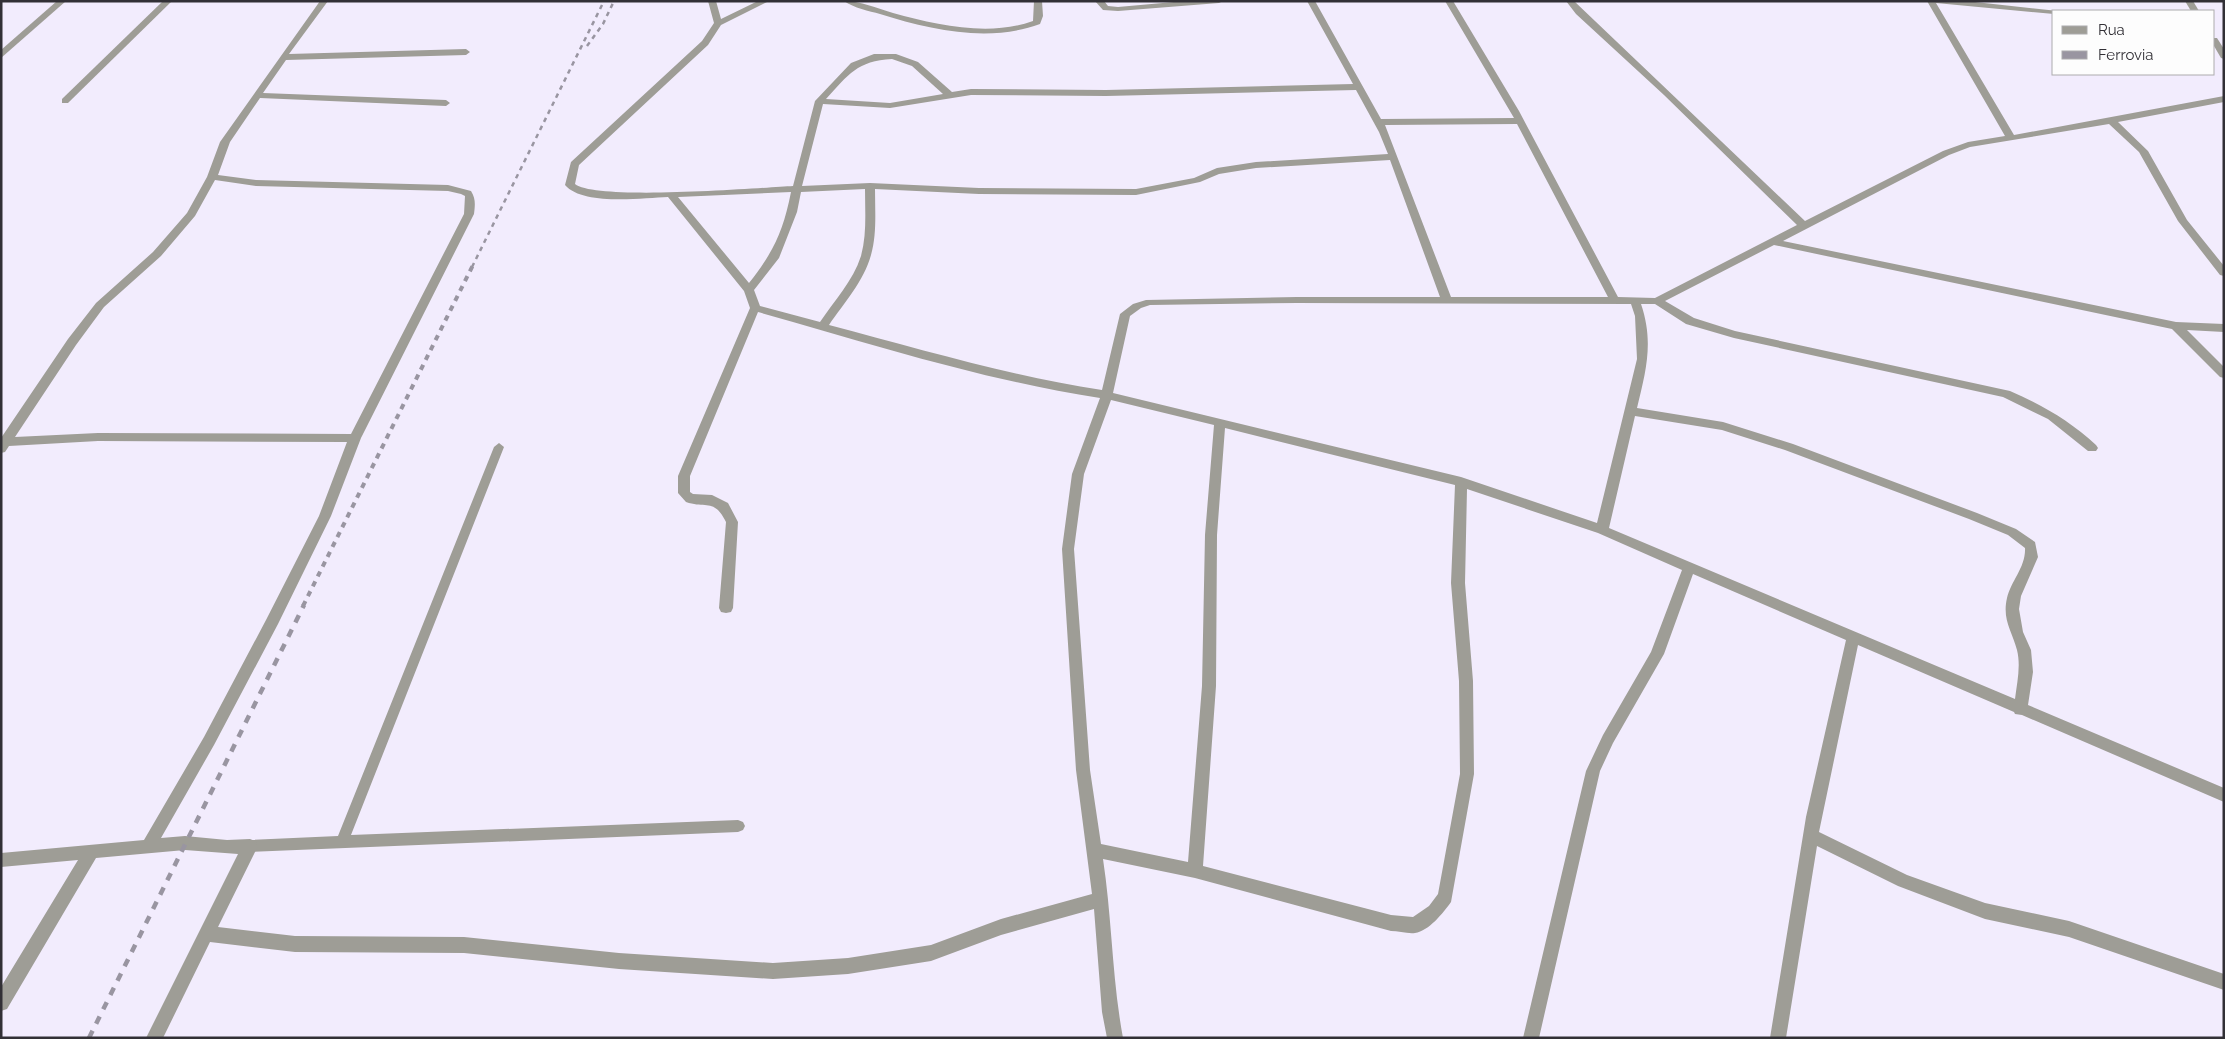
<svg xmlns="http://www.w3.org/2000/svg" width="2225" height="1039" viewBox="0 0 2225 1039" font-family="Raleway,sans-serif">
  <style>
    .lines { fill: none; stroke-linecap: round; stroke-linejoin: round }
    .service { fill: #9e9d96; fill-rule: evenodd }
    .minor { fill: #9e9d96; fill-rule: evenodd }
    .rail-far2 { stroke: #9995a1; stroke-width: 2.5; stroke-dasharray: 4.5 4.5; stroke-linecap: butt }
    .rail-far1 { stroke: #9995a1; stroke-width: 4; stroke-dasharray: 5.5 5.5; stroke-linecap: butt }
    .rail { stroke: #9995a1; stroke-width: 4.5; stroke-dasharray: 8 8; stroke-linecap: butt }
  </style>
  <rect width="100%" height="100%" fill="#f2ecfd"/>
  <g class="lines">
    <path class="service" d="M499 443 504 447 351 835 738 820 743 822 745 826 743 830 738 832 250 852 245 851 243 846 245 841 250 840 338 836 494 447Z"/>
    <g class="minor">
      <path d="M57 1H66L1 58V50Z"/>
      <path d="M163 1H172L68 103H62V99Z"/>
      <path d="M320 1H328L289 54 466 49 470 52 466 55 286 60 263 93 446 100 450 103 446 106 260 98 230 142 218 175 256 180 448 185 471 191C476 199 475 205 474 214L361 438 331 516 278 624 214 745 161 838 185 836 227 840 250 839 255 841 258 846 218 927 295 936 464 937 619 953 773 963 848 958 931 945 1001 919 1092 894 1076 770 1062 549 1072 474 1100 398C984 380 871 344 758 312L690 476V492L693 494 712 495 728 503 738 522 733 608 731 612 726 613 721 612 719 608 726 522C714 498 707 509 686 502L678 493V476L750 308 744 291 668 197C642 198 583 206 565 185L571 162 702 41 714 23 708 1H716L721 19 758 1H769L721 25 708 45 579 165 575 184C596 201 757 188 793 186L815 101 851 63 874 54H896L918 62 952 92 971 89 1106 90 1353 84 1307 1H1315L1381 119 1514 118 1445 1H1453L1519 111 1618 297 1655 298 1797 225 1664 95 1576 14 1566 1H1574L1805 221 1943 151 1968 142 2005 136 1927 1H1966L2058 11H2054V14L1936 3 2014 135 2224 96V102L2118 122 2148 151 2187 220 2224 266V276L2220 275 2178 221 2139 152 2109 124 1970 147 1949 155 1783 241 2176 322 2224 324V332L2187 330 2224 367V378L2220 377 2172 329 1774 245 1665 301 1694 318 1735 331 2010 391C2042 405 2070 421 2096 445L2098 448 2096 451H2088L2048 419 2003 397 1734 338 1686 324 1655 304H1641C1654 342 1646 371 1637 408L1723 422 1793 444 1977 513 2016 529 2035 542 2038 557 2021 596 2019 609 2023 632 2031 650 2033 672 2028 705 2224 788V802L2022 715 2015 714 2014 712 1858 645 1819 832 1907 875 1985 903 2069 921 2224 974V990L2069 937 1985 919 1898 886 1817 846 1786 1038H1770L1806 817 1846 640 1693 574 1664 654 1613 743 1600 771 1539 1038H1523L1586 771 1603 735 1651 652 1682 570 1598 533 1467 489 1465 583 1473 681 1474 774 1451 902C1443 913 1429 931 1415 933 1408 934 1398 931 1391 931L1195 878 1103 859C1112 918 1112 979 1123 1038H1107L1102 1012 1094 909 1001 935 931 961 848 974 773 979 619 969 464 953 295 952 210 942 163 1038H146L238 854 185 850 96 858 7 1009 1 1011V987L78 860 1 867V853L144 840 204 737 266 620 319 516 347 442 98 441 9 446 5 452 1 453V438L68 339 96 303 153 252 187 213 207 177 220 142ZM892 59 912 66 943 94 890 103 826 99C849 74 857 61 892 59ZM1356 90 1379 132 1388 154 1256 162 1217 168 1194 178 1136 189 979 188 870 183 802 186 823 104 890 108 971 95 1106 96ZM1517 124 1608 297H1451L1385 125ZM1390 160 1440 297H1297L1146 300 1133 304 1120 314 1102 390C1010 376 920 349 829 325 844 303 864 281 871 255 877 234 875 211 875 189L979 194 1136 195 1200 182 1219 174 1256 168ZM215 180 256 186 448 191 461 194 465 196 464 214 351 434 98 433 15 437 76 345 104 307 161 256 195 216ZM865 189C865 211 867 234 861 256 853 281 834 301 820 322L760 306 754 290 779 258 797 212 801 192ZM791 192C783 232 774 251 749 283L678 197ZM1297 303 1631 304 1635 316 1637 359 1597 523 1461 477 1113 393 1130 316 1141 308 1150 305ZM1111 400 1214 425 1205 535 1202 686 1188 862 1101 844 1090 770 1074 549 1084 474ZM1635 416 1722 430 1785 450 1969 519 2008 535 2025 548C2026 567 2011 581 2007 598 2002 620 2012 631 2017 650 2021 666 2017 683 2015 699L1609 528ZM1225 428 1455 485 1451 583 1459 681 1460 774 1438 894 1429 906 1413 917 1391 915 1203 866 1216 686 1217 535Z"/>
      <path d="M844 1C861 1 876 8 893 13 937 25 989 37 1033 21L1034 1H1042L1043 16 1040 24C989 43 931 30 880 14 869 11 854 8 844 1Z"/>
      <path d="M1095 1H1104L1108 6 1118 7 1185 1H1223L1219 3 1118 11 1103 10Z"/>
      <path d="M2185 1H2193L2199 11H2191Z"/>
      <path d="M2214 38H2217L2224 49V59L2221 58 2214 46Z"/>
    </g>
    <g class="rail-far2">
      <path d="M587 46 603 24 614 1"/>
      <path d="M472 267 604 1"/>
    </g>
    <path class="rail-far1" d="M303 606 473 265"/>
    <path class="rail" d="M89 1038 304 605"/>
  </g>
  <rect width="2225" height="1039" fill="none" stroke="#323036" stroke-width="5"/>
  <rect x="2052" y="10" width="162" height="65" fill="#fdfdfd" stroke="#acabad"/>
  <rect x="2062" y="26" width="25" height="8" fill="#9e9d96" stroke="#acabad"/>
  <text x="2098" y="35" font-size="15" fill="#323036">Rua</text>
  <rect x="2062" y="51" width="25" height="8" fill="#9995a1" stroke="#acabad"/>
  <text x="2098" y="60" font-size="15" fill="#323036">Ferrovia</text>
</svg>
